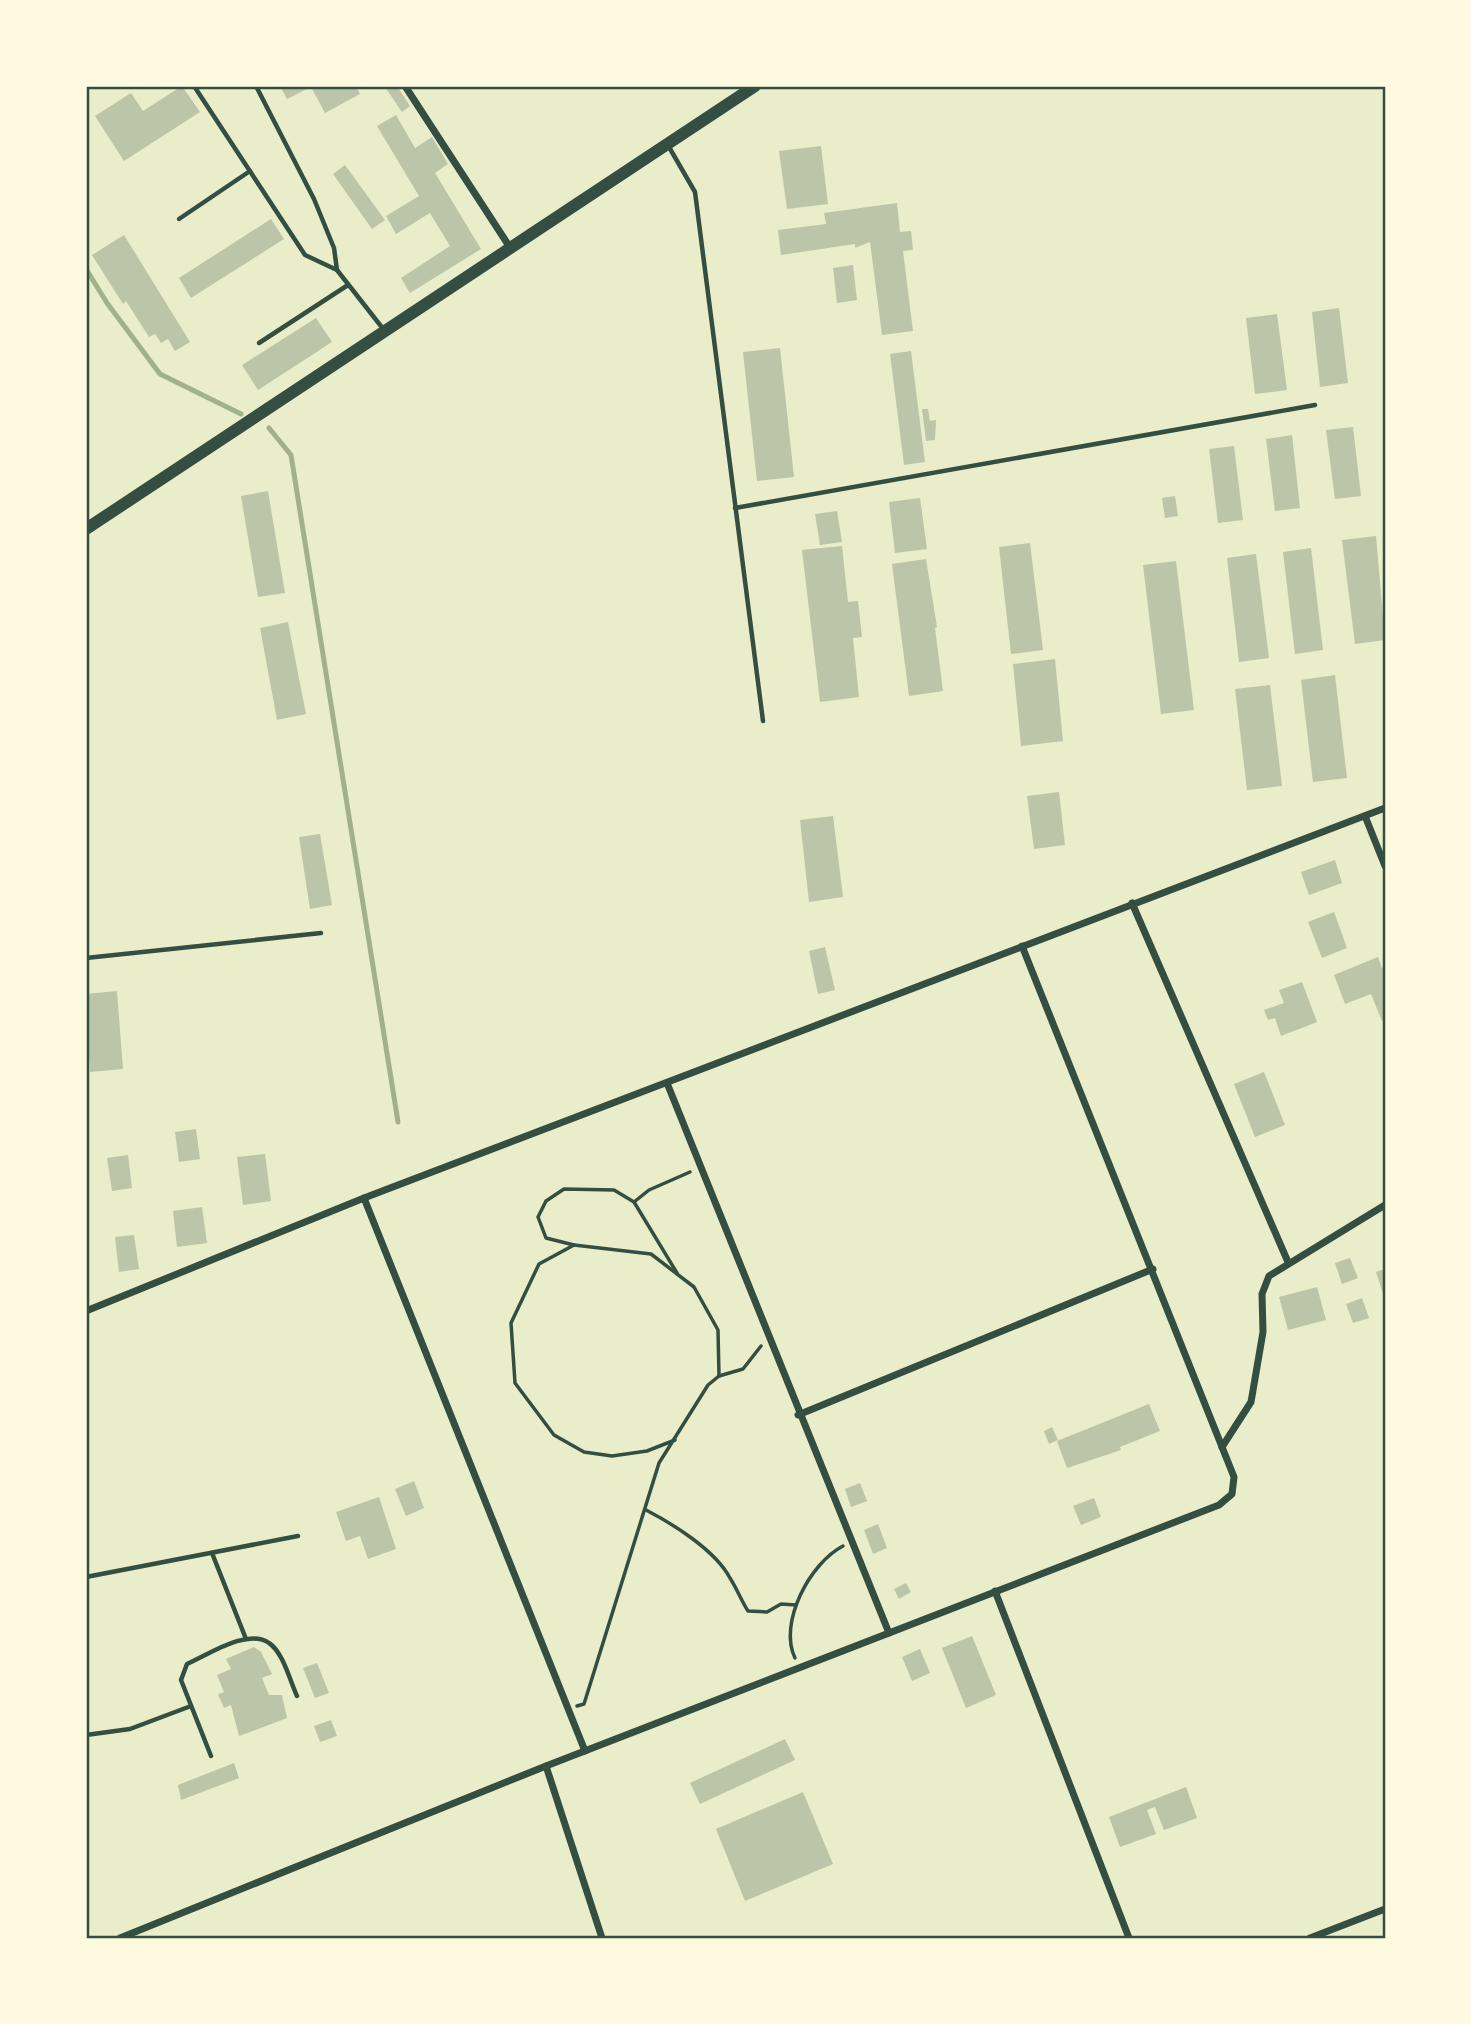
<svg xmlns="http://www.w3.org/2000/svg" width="1471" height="2024" viewBox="0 0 1471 2024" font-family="'Roboto Condensed',sans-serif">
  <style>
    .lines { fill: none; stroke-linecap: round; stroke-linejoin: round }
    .stream { stroke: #a3b18a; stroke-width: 5 }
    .building { fill: #bcc5a7 }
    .path { stroke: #344e41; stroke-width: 3.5 }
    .service { stroke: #344e41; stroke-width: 4.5 }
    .minor { stroke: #344e41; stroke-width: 7 }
    .secondary { stroke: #344e41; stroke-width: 12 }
    .neatline { fill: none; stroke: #344e41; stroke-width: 2.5 }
  </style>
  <rect width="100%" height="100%" fill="#e9edc9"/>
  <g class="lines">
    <g class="stream">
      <path d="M86 269 107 303 160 374 241 414"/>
      <path d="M269 428 291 455 398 1122"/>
    </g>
  </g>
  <g class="building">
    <path d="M182 86 200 112 124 161 95 116 131 93 143 111Z"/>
    <path d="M280 86H356L360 94 325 113 311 87 287 99Z"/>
    <path d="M397 86 410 106 402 112 385 87Z"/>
    <path d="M396 115 415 148 432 137 448 164 435 173 481 249 410 293 401 278 450 246 430 213 396 234 386 216 419 196 377 126Z"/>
    <path d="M821 146 828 204 787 209 779 151Z"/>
    <path d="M345 165 385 220 372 229 333 174Z"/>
    <path d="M897 203 900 232 911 231 913 250 903 251 913 331 882 335 870 242 855 248V244L781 255 778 230 826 224 824 213Z"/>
    <path d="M271 219 284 239 191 298 179 278Z"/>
    <path d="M124 235 190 342 175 351 168 339 161 343 155 334 149 337 126 301 123 304 92 255Z"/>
    <path d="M853 265 857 300 837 303 833 268Z"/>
    <path d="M1339 308 1348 383 1320 387 1312 312Z"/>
    <path d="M1277 314 1287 390 1255 394 1246 318Z"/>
    <path d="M316 318 332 342 258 390 242 365Z"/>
    <path d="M780 348 794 477 757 481 743 352Z"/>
    <path d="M911 351 925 462 904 465 890 354Z"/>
    <path d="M922 409H928L930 421 936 420 935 440 926 441Z"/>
    <path d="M1353 427 1361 496 1335 499 1326 430Z"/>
    <path d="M1292 435 1300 508 1275 511 1266 439Z"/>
    <path d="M1234 446 1243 520 1218 523 1209 449Z"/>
    <path d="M268 491 285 593 258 597 241 496Z"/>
    <path d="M1175 496 1178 516 1165 518 1162 498Z"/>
    <path d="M920 498 927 549 895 553 889 502Z"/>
    <path d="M837 511 842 542 820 545 815 514Z"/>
    <path d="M1376 536 1385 640 1355 644 1342 540Z"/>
    <path d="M1030 543 1043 650 1011 654 999 547Z"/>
    <path d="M842 546 848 602 858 601 862 637 853 638 859 697 820 702 802 550Z"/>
    <path d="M1311 548 1323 650 1295 654 1283 552Z"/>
    <path d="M1256 554 1269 658 1239 662 1227 558Z"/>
    <path d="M926 559 937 627 935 628 943 691 909 696 892 564Z"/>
    <path d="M1176 561 1194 710 1161 714 1143 565Z"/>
    <path d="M288 622 306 714 277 720 260 628Z"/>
    <path d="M1055 659 1063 741 1021 746 1013 664Z"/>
    <path d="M1335 675 1347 778 1313 782 1301 680Z"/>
    <path d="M1270 685 1282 786 1247 790 1235 689Z"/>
    <path d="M1059 792 1065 845 1034 849 1027 796Z"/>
    <path d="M833 816 843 897 809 902 800 820Z"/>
    <path d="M320 834 332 905 310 909 299 837Z"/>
    <path d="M1335 860 1342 883 1309 895 1301 872Z"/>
    <path d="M1334 912 1347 948 1322 958 1308 922Z"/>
    <path d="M825 947 835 990 818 994 809 951Z"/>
    <path d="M1378 957 1382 968 1385 967V1020L1382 1021 1371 994 1345 1004 1334 975Z"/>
    <path d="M1302 982 1317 1022 1281 1036 1275 1018 1268 1020 1264 1010 1284 1003 1279 990Z"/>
    <path d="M117 991 123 1069 90 1072 86 994Z"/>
    <path d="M1264 1072 1285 1125 1255 1137 1234 1084Z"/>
    <path d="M196 1129 200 1159 179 1162 175 1132Z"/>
    <path d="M265 1154 271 1201 243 1205 237 1157Z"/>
    <path d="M128 1155 132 1188 112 1191 107 1158Z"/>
    <path d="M202 1207 207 1243 177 1247 173 1211Z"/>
    <path d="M134 1235 139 1269 119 1272 115 1237Z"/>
    <path d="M1350 1258 1358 1278 1342 1284 1335 1263Z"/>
    <path d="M1385 1269V1300L1376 1272Z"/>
    <path d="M1317 1287 1326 1320 1288 1330 1279 1297Z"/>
    <path d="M1362 1298 1369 1318 1353 1323 1346 1304Z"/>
    <path d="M1149 1404 1160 1431 1120 1447 1121 1450 1067 1468 1057 1441Z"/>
    <path d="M1052 1427 1058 1440 1049 1444 1044 1431Z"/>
    <path d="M414 1481 424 1508 406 1516 395 1489Z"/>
    <path d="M860 1483 867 1501 851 1507 845 1489Z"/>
    <path d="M379 1497 396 1549 368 1559 360 1536 346 1541 336 1512Z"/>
    <path d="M1094 1498 1101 1517 1081 1525 1073 1506Z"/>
    <path d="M878 1524 887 1548 873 1554 864 1530Z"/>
    <path d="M906 1583 911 1592 899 1599 894 1589Z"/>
    <path d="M972 1636 996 1695 966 1708 942 1648Z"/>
    <path d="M254 1647 261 1652 272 1674 262 1678 269 1695H282L287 1718 239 1736 231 1705 224 1708 218 1694 224 1692 217 1675 231 1669 226 1659Z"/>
    <path d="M920 1649 930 1673 912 1681 902 1657Z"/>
    <path d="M317 1663 329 1693 315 1698 303 1668Z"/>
    <path d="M331 1720 337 1736 320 1742 314 1726Z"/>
    <path d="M785 1739 795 1760 700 1804 690 1783Z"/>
    <path d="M234 1763 239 1778 181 1800 178 1785Z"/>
    <path d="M1186 1787 1197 1818 1164 1830 1155 1807 1147 1810 1156 1834 1120 1847 1109 1817Z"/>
    <path d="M803 1792 833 1864 745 1901 716 1829Z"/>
  </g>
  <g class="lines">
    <g class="path">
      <path d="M634 1202 649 1190 690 1172"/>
      <path d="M574 1245 546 1238 538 1217 546 1201 564 1189 614 1190 634 1202 677 1273"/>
      <path d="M675 1440 647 1451 612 1456 584 1452 554 1435 515 1383 511 1323 539 1264 574 1245 651 1254 694 1287 718 1330 719 1376"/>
      <path d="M646 1510C673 1524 715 1550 730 1578 737 1589 741 1600 748 1611L767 1612 781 1604 796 1605"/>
      <path d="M795 1658C778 1623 810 1563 843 1546"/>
      <path d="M577 1706 584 1704 659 1463 708 1385 719 1376 743 1369 761 1346"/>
    </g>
    <g class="service">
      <path d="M194 86 305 255 337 270"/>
      <path d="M256 86 314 199 334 248 337 270 384 330"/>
      <path d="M669 147 695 192 763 721"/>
      <path d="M179 219 250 171"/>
      <path d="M259 343 348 285"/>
      <path d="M735 508 1315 405"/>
      <path d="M86 958 321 933"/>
      <path d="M212 1553 246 1639"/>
      <path d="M86 1577 298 1536"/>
      <path d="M86 1735 130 1729 191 1706"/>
      <path d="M211 1756 181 1680 187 1664C208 1655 247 1628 269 1643 283 1652 290 1681 297 1696"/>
    </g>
    <g class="minor">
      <path d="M405 86 509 246"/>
      <path d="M1365 816 1385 866"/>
      <path d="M1132 903 1288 1262"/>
      <path d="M667 1083 889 1633"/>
      <path d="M364 1198 585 1751"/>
      <path d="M86 1311 364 1198 1385 808"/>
      <path d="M798 1415 1153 1269"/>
      <path d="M1222 1447 1251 1402 1263 1332 1262 1294 1269 1276 1385 1205"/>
      <path d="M995 1591 1129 1938"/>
      <path d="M546 1766 602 1938"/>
      <path d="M120 1938 546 1766 1219 1505 1232 1494 1234 1477 1022 946"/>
      <path d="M1310 1938 1385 1909"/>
    </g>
    <path class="secondary" d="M86 529 755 86"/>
  </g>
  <rect width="1471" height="2024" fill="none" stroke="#fefae0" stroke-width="175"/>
  <rect x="88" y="88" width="1296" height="1849" class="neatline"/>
</svg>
